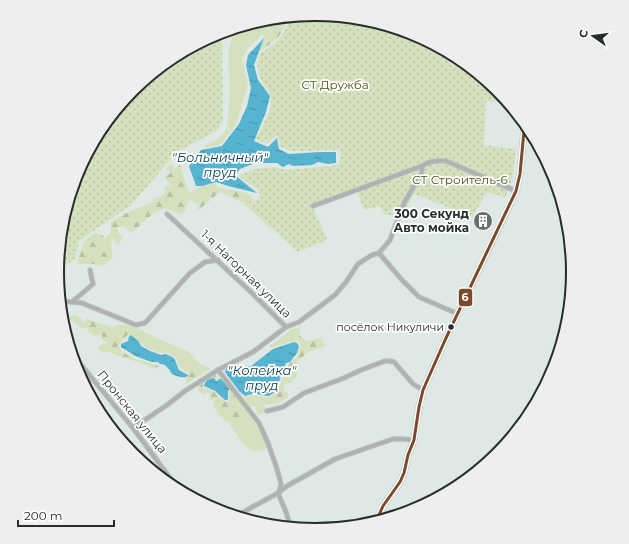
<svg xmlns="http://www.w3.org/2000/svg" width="629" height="544" viewBox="0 0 629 544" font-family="Montserrat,sans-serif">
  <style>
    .green { fill: #d5e1be }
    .forest { fill: url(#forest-firs) }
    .garden { fill: url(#garden-dots) }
    .water { fill: url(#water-ripples) }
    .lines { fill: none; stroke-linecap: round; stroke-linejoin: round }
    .street-casing { stroke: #bac2bf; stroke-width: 5.5 }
    .secondary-casing { stroke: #bac2bf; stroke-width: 7 }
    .street { stroke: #b0b2b1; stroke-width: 3.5 }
    .secondary { stroke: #a6a8a7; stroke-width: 5 }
    .bus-1-casing { stroke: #fff; stroke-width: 6 }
    .bus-1 { stroke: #7a4b2a; stroke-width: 3 }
    .bus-dot { fill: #272d2b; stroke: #fff; stroke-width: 1.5 }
    .labels { text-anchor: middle; stroke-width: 3.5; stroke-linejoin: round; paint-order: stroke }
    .bus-label { font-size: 11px; fill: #272d2b; stroke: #fff; text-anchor: end }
    .park-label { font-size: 12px; fill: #4b5712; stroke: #fff }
    .poi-label { font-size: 12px; font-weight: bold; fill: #272d2b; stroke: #fff; text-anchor: end }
    .street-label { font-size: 12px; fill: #272d2b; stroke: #fff }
    .water-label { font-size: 13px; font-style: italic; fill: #073b4e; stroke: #fff }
    .rim { fill: none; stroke: #272d2b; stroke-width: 2 }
    .line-badge { stroke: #fff; stroke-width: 1.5 }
    .badge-label { font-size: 11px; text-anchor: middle; font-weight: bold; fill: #fff }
  </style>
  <defs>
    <pattern id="forest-firs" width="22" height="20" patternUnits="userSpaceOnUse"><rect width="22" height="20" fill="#d5e1be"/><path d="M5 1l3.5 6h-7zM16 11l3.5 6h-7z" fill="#b7c1a3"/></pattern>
    <pattern id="garden-dots" width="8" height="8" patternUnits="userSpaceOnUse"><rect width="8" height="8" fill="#d5e1be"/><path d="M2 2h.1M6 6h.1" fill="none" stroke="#b7c1a3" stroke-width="1.8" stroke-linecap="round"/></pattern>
    <pattern id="water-ripples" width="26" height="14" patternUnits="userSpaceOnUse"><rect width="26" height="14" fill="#56b4d1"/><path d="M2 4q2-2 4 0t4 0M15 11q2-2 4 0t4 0" fill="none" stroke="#4793aa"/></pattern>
  </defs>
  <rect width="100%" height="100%" fill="#dee8e4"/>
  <g class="green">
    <path d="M271 23 263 34 248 48 242 59 248 85 236 125 220 145 203 148 206 145 218 140 226 130 228 120 230 88 228 54 232 37 241 29Z"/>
    <path d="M216 182 217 187 202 198 197 204 189 200 186 197 180 198V191L183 189 189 193 202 186Z"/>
    <path d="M120 324 138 328 152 336 189 352 198 362 210 369 199 376 198 373 195 371 187 372 181 369 176 358 168 353H162L151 350 143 345 125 330 117 338 109 335 112 327Z"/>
    <path d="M255 395 269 398 270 404 264 405 267 412 259 415 257 413 255 406 249 407 244 399 245 396Z"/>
    <path d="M239 400 260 431 268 446 264 450 253 451 243 444 229 423H235L239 426 238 411 232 407 231 404Z"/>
  </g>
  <g class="forest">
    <path d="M288 19 278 38 259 52 264 38 263 34 271 23Z"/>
    <path d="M172 163 174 170 180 165 189 193 183 189 180 191V198L187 197 189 200 185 211 180 215C176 214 172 210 168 209 157 207 140 226 133 232L130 233 126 227H118V232L123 237 118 245 113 238 111 243 113 258 102 266 94 264H77L83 242 96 232 106 238 111 231V222L130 211 145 205 164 194 165 186H171L165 177 171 173 166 169Z"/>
    <path d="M217 187 247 193 254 200 243 203 227 195 220 192 196 212C199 198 206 195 217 187Z"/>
    <path d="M77 315 84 323 86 318 95 322 112 327 109 335 117 338 125 329 129 333 118 346C127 360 145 360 159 366L155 369 149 367 139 362 123 358 109 352 105 351 101 353 98 347 102 344 108 343 102 339V335L94 336 87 331 89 328H81L73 321 66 320 65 317Z"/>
    <path d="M301 327 299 335 306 341 321 338 325 346 306 353 298 362C298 373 297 384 284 384V391L288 393V398L278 403 270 404 269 398 277 392 288 365 297 357 301 345 297 340 273 347 270 346 292 329Z"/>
    <path d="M195 371 198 373 199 376 186 384V378L188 376 189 372Z"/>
    <path d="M216 375 217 379 216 380 214 377 207 380 203 383V387L214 392 226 402 229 400V392L230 390 239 400 238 404H232V407L243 416 240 426C234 422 232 424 227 422 220 418 213 409 213 400L208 399 211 396 208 393 204 394 199 391 198 386C204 379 208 378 216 375Z"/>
  </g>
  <g class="garden">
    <path d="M315 14 413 34 497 90 505 102 486 101 484 145 516 149 514 167 511 182 505 198 487 192 472 217 414 194 401 217 384 214 380 206 364 210 357 191 313 207 327 240 298 252 243 203 260 199 258 190 239 176 253 169 273 167 287 170 338 165 341 156 338 150 290 151 281 147 277 135 267 144 256 139 270 111 271 95 260 79 257 64 260 54 279 40 291 19Z"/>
    <path d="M226 32 222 37 223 121 216 131 177 152 131 205 79 241 75 259 57 270 76 173 132 89 216 34Z"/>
  </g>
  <g class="water">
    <path d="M264 38 254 65 258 80 270 96 266 112 254 141 268 147 277 138 279 149 289 154 320 152H336V163L328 164 318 162 312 165 293 166 289 164 283 167 277 163H255L240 169 235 175 257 193 228 186 216 182 202 186H196L189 166 201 150 222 146 239 124 247 106 251 88 246 65 248 55Z"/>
    <path d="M131 335 139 342 141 346 150 351 161 355 166 354 174 358 179 370 188 375V376C184 379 176 376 172 374 169 369 166 364 160 364L158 362H152L135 356 129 352 121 347V344L128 341 129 336Z"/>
    <path d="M294 342 297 343 299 346 297 353 290 362 286 363 275 392 269 396C260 395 255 392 245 396L239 391 225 372 226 369 230 368H241L251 366 273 349Z"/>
    <path d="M212 378H214L216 381H217L219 379H221L230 389 228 391V399L227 400H225L215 391 204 386V385L207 380Z"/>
  </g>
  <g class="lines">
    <defs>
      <g id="street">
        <path d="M313 206 422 166C431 160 436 161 446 161L516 191"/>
        <path d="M167 214 252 293 286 327"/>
        <path d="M379 253 402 280 419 297 458 314"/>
        <path d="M62 301 82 303 136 325 145 323 190 273 205 262 218 260"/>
        <path d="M72 302 93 284 90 270"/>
        <path d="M73 355 133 428 173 482"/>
        <path d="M218 370 259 423 268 443 277 469 281 484 279 492"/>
        <path d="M267 411 283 407 304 393 344 378 361 370 385 361H389L394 362 413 384 423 390"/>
        <path d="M133 428 167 405 185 391 218 370 253 352 286 327 299 322 335 295 346 282 358 264 372 255 379 253 390 240 404 203 422 173V166"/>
        <path d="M278 493 286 512 290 525"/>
        <path d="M238 515 278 493 287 486 335 459 393 439H402L414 440"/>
      </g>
      <path id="secondary" d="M378 517 383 506 400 482 404 473 408 455 414 440 419 407 423 390 446 338 504 217 516 191 520 174 524 131"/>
    </defs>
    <use href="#street" class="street-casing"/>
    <use href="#secondary" class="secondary-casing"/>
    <use href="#street" class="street"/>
    <use href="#secondary" class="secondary"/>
    <defs>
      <path id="bus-1" d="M378 517 383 506 400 482 404 473 408 455 414 440 419 407 423 390 446 338 516 191 520 174 524 131"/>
    </defs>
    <use href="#bus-1" class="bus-1-casing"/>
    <use href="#bus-1" class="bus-1"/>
  </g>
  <defs>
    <symbol id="building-disc" viewBox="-11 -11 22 22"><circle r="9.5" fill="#676e6c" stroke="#fff"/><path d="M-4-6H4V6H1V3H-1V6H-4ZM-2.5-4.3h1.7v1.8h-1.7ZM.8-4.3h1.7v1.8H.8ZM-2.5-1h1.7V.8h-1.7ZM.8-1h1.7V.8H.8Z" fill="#fff"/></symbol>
  </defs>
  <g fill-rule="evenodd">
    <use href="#building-disc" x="472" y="210" width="22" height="22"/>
  </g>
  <circle class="bus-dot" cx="451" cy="327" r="3.5"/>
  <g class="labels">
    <g class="bus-label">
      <text x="444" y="331">посёлок Никуличи</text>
    </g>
    <g class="park-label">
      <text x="335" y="89">СТ Дружба</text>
      <text x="460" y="184">СТ Строитель-6</text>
    </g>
    <g class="poi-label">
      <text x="469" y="218">300 Секунд<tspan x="469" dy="14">Авто мойка</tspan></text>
    </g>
    <g class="street-label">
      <text transform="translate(246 274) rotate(44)" y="4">1-я Нагорная улица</text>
      <text transform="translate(132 412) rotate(51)" y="4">Пронская улица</text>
    </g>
    <g class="water-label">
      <text x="220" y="162">"Больничный"<tspan x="220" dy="15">пруд</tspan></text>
      <text x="262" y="375">"Копейка"<tspan x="262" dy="15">пруд</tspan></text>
    </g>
  </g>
  <path d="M0 0H629V544H0ZM64 272a251 251 0 1 1 502 0a251 251 0 1 1-502 0Z" fill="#eee" fill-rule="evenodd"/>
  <path class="rim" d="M64 272a251 251 0 1 1 502 0a251 251 0 1 1-502 0Z"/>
  <rect class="line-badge" x="458" y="288" width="15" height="19" rx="4" fill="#7a4b2a"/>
  <g class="badge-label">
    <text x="465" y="301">6</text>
  </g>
  <g transform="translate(593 36) rotate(284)" stroke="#ffffff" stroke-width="3" paint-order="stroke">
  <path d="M0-3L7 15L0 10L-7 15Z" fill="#272d2b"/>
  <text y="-6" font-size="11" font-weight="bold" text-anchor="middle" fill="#272d2b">С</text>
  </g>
  <path d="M18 520v6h96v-6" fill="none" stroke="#272d2b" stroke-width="2"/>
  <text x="24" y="520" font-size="12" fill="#272d2b" stroke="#ffffff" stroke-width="3" paint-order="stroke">200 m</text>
</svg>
